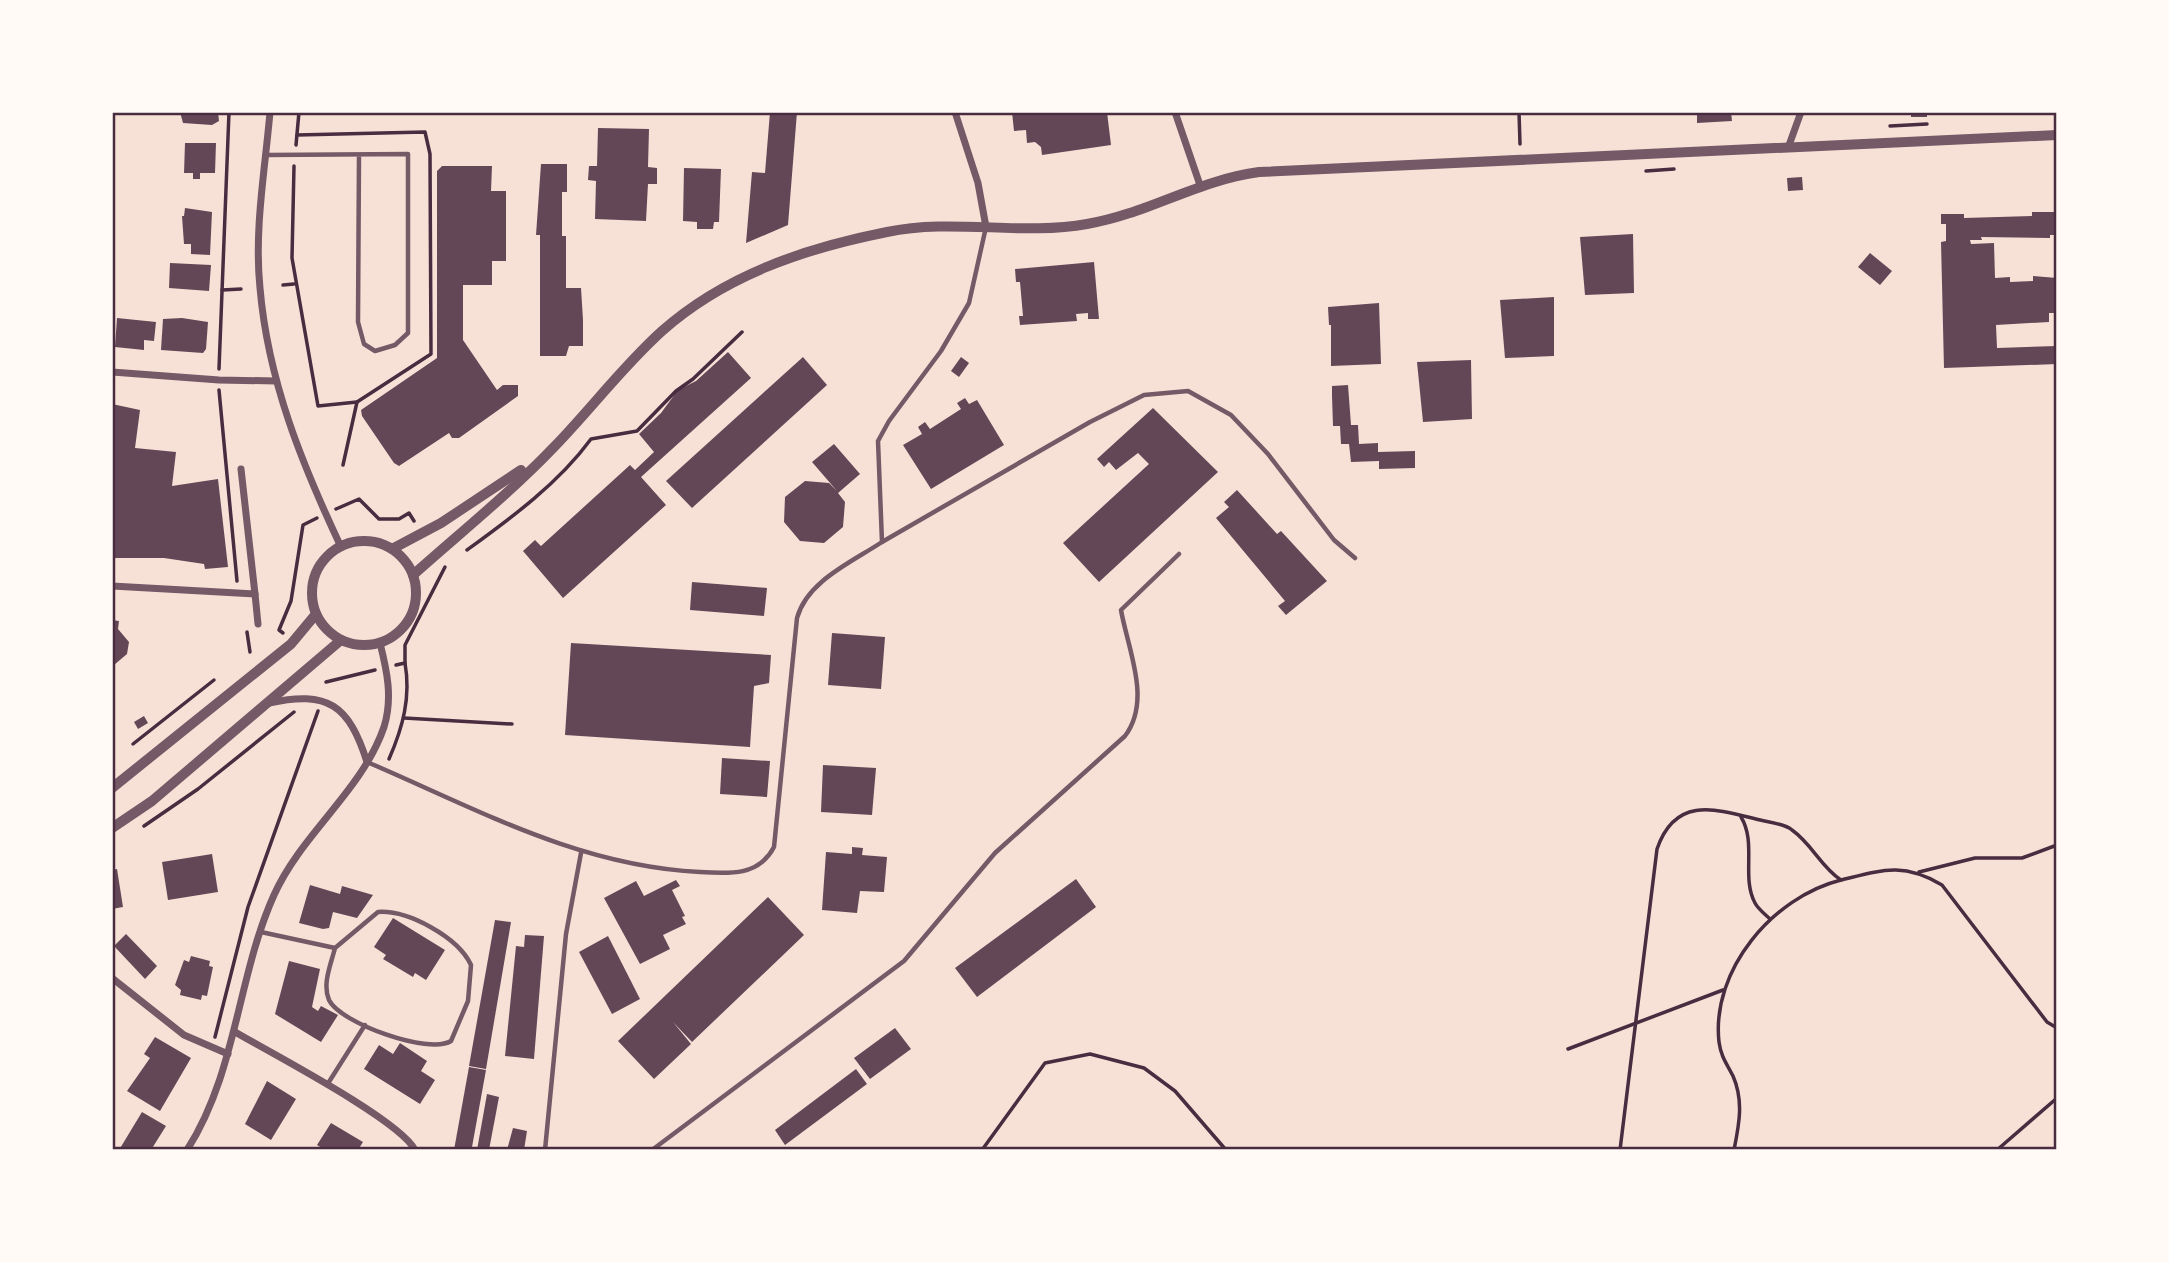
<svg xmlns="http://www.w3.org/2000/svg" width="2169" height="1262" viewBox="0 0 2169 1262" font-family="Jost,sans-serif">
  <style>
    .building { fill: #644757 }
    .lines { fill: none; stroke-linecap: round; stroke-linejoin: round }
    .path { stroke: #4a2c40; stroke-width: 3.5 }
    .service { stroke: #755966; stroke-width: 4.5 }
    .minor { stroke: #755966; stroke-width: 7 }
    .tertiary { stroke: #755966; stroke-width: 10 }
    .neatline { fill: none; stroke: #4a2c40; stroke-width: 2.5 }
  </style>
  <rect width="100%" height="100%" fill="#f7e1d7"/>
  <g class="building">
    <path d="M180 112H218L219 121 212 125 183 123Z"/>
    <path d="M770 112H797L788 225 746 243 752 172 765 173Z"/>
    <path d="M1012 112H1107L1111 145 1042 155 1041 147 1035 142 1027 143 1026 130 1014 131Z"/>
    <path d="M1697 112H1731L1732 121 1697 123Z"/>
    <rect x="1911" y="112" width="16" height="5"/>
    <path d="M598 128 649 129 648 167 657 168V184H648L646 221 595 219 596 181 588 180 589 166H597Z"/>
    <path d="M185 143H216L215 173H200V179H193V173H184Z"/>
    <path d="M541 164H567V192H562V236H566V288H581L583 320V346H569L566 356H540V235H536Z"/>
    <path d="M442 166H492L491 191H506V261H492V285H463V340L497 390 503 385H518V396L459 438H452L449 433 399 466 394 463 362 416 361 410 437 358V171Z"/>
    <path d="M684 168 721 169 719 222H714L713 229H697V222L683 221Z"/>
    <path d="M1802 177 1803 190 1788 191 1787 178Z"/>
    <path d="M185 208 212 212 210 255 191 254V244H184L182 216H184Z"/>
    <path d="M2032 212H2057V235H2050V238L1981 237 1982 240H1970L1971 244 1994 243 1995 278 2010 277V282L2033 281V276L2057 278V313H2049V322L1996 325 1997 348 2057 346V364L1944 368 1941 242 1946 241V224H1941V214H1964V218L2032 216Z"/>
    <path d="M1633 234 1634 293 1585 295 1580 237Z"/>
    <path d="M1870 253 1892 271 1880 285 1858 267Z"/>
    <path d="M1094 262 1099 319H1088V313L1076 314 1077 321 1020 325 1019 316H1023L1020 282H1016L1015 269Z"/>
    <path d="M170 263 211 265 209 291 169 288Z"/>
    <path d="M1554 297V356L1505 358 1500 300Z"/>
    <path d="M1379 303 1381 364 1331 366V325H1329L1328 307Z"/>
    <path d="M117 318 156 322 154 341 144 340V350L115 347Z"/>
    <path d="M182 318 208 322 206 349 203 353 161 350 163 319Z"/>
    <path d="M728 352 751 378 641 477 666 505 563 598 523 551 535 540 541 546 630 465 635 470 654 452 639 434 661 413 678 390 696 381Z"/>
    <path d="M803 357 827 385 692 508 666 481Z"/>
    <path d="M961 357 969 363 959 377 951 371Z"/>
    <path d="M1471 360 1472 419 1423 422 1417 362Z"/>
    <path d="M1348 385 1351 425H1358L1359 444 1378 443V452L1415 451V468L1379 469V461L1351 462 1349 444H1341L1340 426H1333L1332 396V386Z"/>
    <path d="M965 398 969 404 977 400 1004 445 931 489 903 445 922 434 918 427 925 422 930 429 961 409 957 403Z"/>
    <path d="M112 404 140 410 135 448 176 452 172 486 218 479 228 567 205 569 204 564 164 558H112Z"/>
    <path d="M1153 408 1218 472 1099 582 1063 543 1149 464 1138 453 1116 470 1109 462 1104 467 1097 459Z"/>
    <path d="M834 444 860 474 838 493 845 502 843 527 824 543 800 541 784 522 785 497 805 481 829 483 837 491 812 462Z"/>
    <path d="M1237 490 1277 534 1281 531 1327 581 1286 615 1278 606 1285 601 1216 518 1229 507 1224 502Z"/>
    <path d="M692 582 767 588 764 616 690 610Z"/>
    <path d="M112 620 119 621 118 629 129 642 127 654 114 665Z"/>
    <path d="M832 633 885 637 881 689 828 685Z"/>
    <path d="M571 643 771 655 769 683 754 686 750 747 565 735Z"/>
    <path d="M144 716 148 723 138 729 134 722Z"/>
    <path d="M722 758 770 761 767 797 720 794Z"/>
    <path d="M823 765 876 768 872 815 821 812Z"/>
    <path d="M852 847 863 848 862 855 887 857 884 892 860 891 857 913 822 910 826 852 852 854Z"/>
    <path d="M212 854 218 892 168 900 162 862Z"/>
    <path d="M117 869 123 907 112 909V870Z"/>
    <path d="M1076 879 1096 907 977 997 955 968Z"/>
    <path d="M676 880 680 886 672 890 685 916 682 917 686 924 663 935 670 949 640 964 604 898 636 881 644 896Z"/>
    <path d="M310 885 340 894 342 886 373 895 357 918 333 912 329 928 323 929 299 923Z"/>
    <path d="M768 897 804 935 692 1042 673 1022 691 1044 654 1079 618 1041Z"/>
    <path d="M393 918 445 950 426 980 415 973 413 977 383 959 386 955 374 947Z"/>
    <path d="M495 920 511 922 486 1069 469 1066Z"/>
    <path d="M126 934 157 966 145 979 114 946Z"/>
    <path d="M525 935 544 936 534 1059 505 1056 516 946 524 947Z"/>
    <path d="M608 936 640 999 612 1014 579 952Z"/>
    <path d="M191 956 210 961 209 966 213 967 207 996 202 995 201 1000 180 995 181 990 175 985 184 960 189 962Z"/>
    <path d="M289 961 320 969 312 1007 318 1011 321 1006 338 1015 321 1042 275 1014Z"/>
    <path d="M895 1028 911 1049 870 1079 854 1058Z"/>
    <path d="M155 1037 191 1058 160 1111 127 1091 150 1058 144 1054Z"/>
    <path d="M400 1043 427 1061 421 1071 435 1080 420 1104 364 1069 379 1045 393 1054Z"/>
    <path d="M469 1067 486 1070 472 1147 471 1150H454Z"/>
    <path d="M856 1069 867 1084 785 1145 775 1130Z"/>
    <path d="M267 1081 296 1099 271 1140 245 1124Z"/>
    <path d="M487 1094 499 1097 489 1150H477Z"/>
    <path d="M142 1112 166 1126 151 1150H119Z"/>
    <path d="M331 1123 363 1142 358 1150H325L317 1145Z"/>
    <path d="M513 1128 527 1131 524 1150H507Z"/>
  </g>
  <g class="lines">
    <g class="path">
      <path d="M1519 112 1520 144"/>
      <path d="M1890 126 1927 124"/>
      <path d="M297 135 425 132 430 154 431 354 357 402 343 465"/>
      <path d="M296 145 299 112"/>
      <path d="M294 166 292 258 318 406 357 402"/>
      <path d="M1646 171 1674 169"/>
      <path d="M283 285 294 284"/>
      <path d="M222 290 241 289"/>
      <path d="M219 369 229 112"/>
      <path d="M219 390 237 581"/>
      <path d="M336 509 359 499 379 519H399L409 513 414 521"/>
      <path d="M467 550C511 518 558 484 591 439L637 431 676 391 693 379 742 332"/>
      <path d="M247 632 250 652"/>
      <path d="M283 633 279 630 291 601 303 525 317 518"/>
      <path d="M396 665 405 663V645L445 567"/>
      <path d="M326 682 375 670"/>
      <path d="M404 718 512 724"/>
      <path d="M133 744 214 680"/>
      <path d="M389 759C403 727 411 697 405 663"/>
      <path d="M1741 817C1757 843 1741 877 1755 903 1758 909 1766 915 1770 919"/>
      <path d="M144 826 198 789 294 712"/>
      <path d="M1919 872 1975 858H2022L2057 845"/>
      <path d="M215 1037 248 907 318 711"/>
      <path d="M1568 1049 1723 990"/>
      <path d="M982 1150 1045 1063 1090 1054 1144 1068 1175 1091 1226 1150"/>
      <path d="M1620 1150 1657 849C1675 797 1713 808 1756 819 1766 822 1784 823 1792 830 1812 844 1821 867 1841 880 1882 870 1903 862 1942 885L2047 1022 2057 1028"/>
      <path d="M1734 1150C1739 1125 1744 1101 1733 1076 1727 1064 1721 1057 1719 1042 1711 970 1773 897 1841 880"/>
      <path d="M1997 1150 2057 1098"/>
    </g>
    <g class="service">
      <path d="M266 155 408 154V333L395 345 375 351 364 344 358 322 359 155"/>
      <path d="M882 542 1090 422 1144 395 1188 391 1231 415 1268 454 1334 540 1355 558"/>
      <path d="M367 762C477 809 578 866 700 872 730 874 759 876 774 847L797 618C807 581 852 562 882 542L878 441 889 421 941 351 969 303 986 227"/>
      <path d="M261 932 335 948 378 912C408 910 458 937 471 965L468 1001 451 1041C429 1055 340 1023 329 1000 322 984 331 964 335 948"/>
      <path d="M327 1085 365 1025"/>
      <path d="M545 1150 566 934 581 853"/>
      <path d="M652 1150 904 961 995 853 1125 736C1152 700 1128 650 1121 610L1179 554"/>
    </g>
    <g class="minor">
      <path d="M270 112C265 170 254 230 260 288 268 381 302 464 341 547"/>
      <path d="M955 112 978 183 986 227"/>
      <path d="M1175 112 1200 185"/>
      <path d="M1788 148 1801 112"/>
      <path d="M112 372 219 380 276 381"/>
      <path d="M112 586 255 594 241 469"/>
      <path d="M255 594 258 624"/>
      <path d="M269 703C328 690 349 705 367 762"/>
      <path d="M112 978 184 1035 228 1054"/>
      <path d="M235 1032C271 1053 400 1120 415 1150"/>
      <path d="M187 1150C237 1072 237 977 274 895 302 833 362 791 384 727 393 698 387 671 380 643"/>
    </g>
    <g class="tertiary">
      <circle cx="364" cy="593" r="52"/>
      <path d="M392 549 441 523 521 470"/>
      <path d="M413 575C460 533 510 493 554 447 591 409 623 366 662 331 725 275 806 248 887 232 953 218 1021 236 1087 224 1147 214 1198 180 1259 172L2057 135"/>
      <path d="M112 788 291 644 316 614"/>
      <path d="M112 828 152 801 341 640"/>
    </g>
  </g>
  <rect width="2169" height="1262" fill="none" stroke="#fffaf5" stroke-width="228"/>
  <rect x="114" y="114" width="1941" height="1034" class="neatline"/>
</svg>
